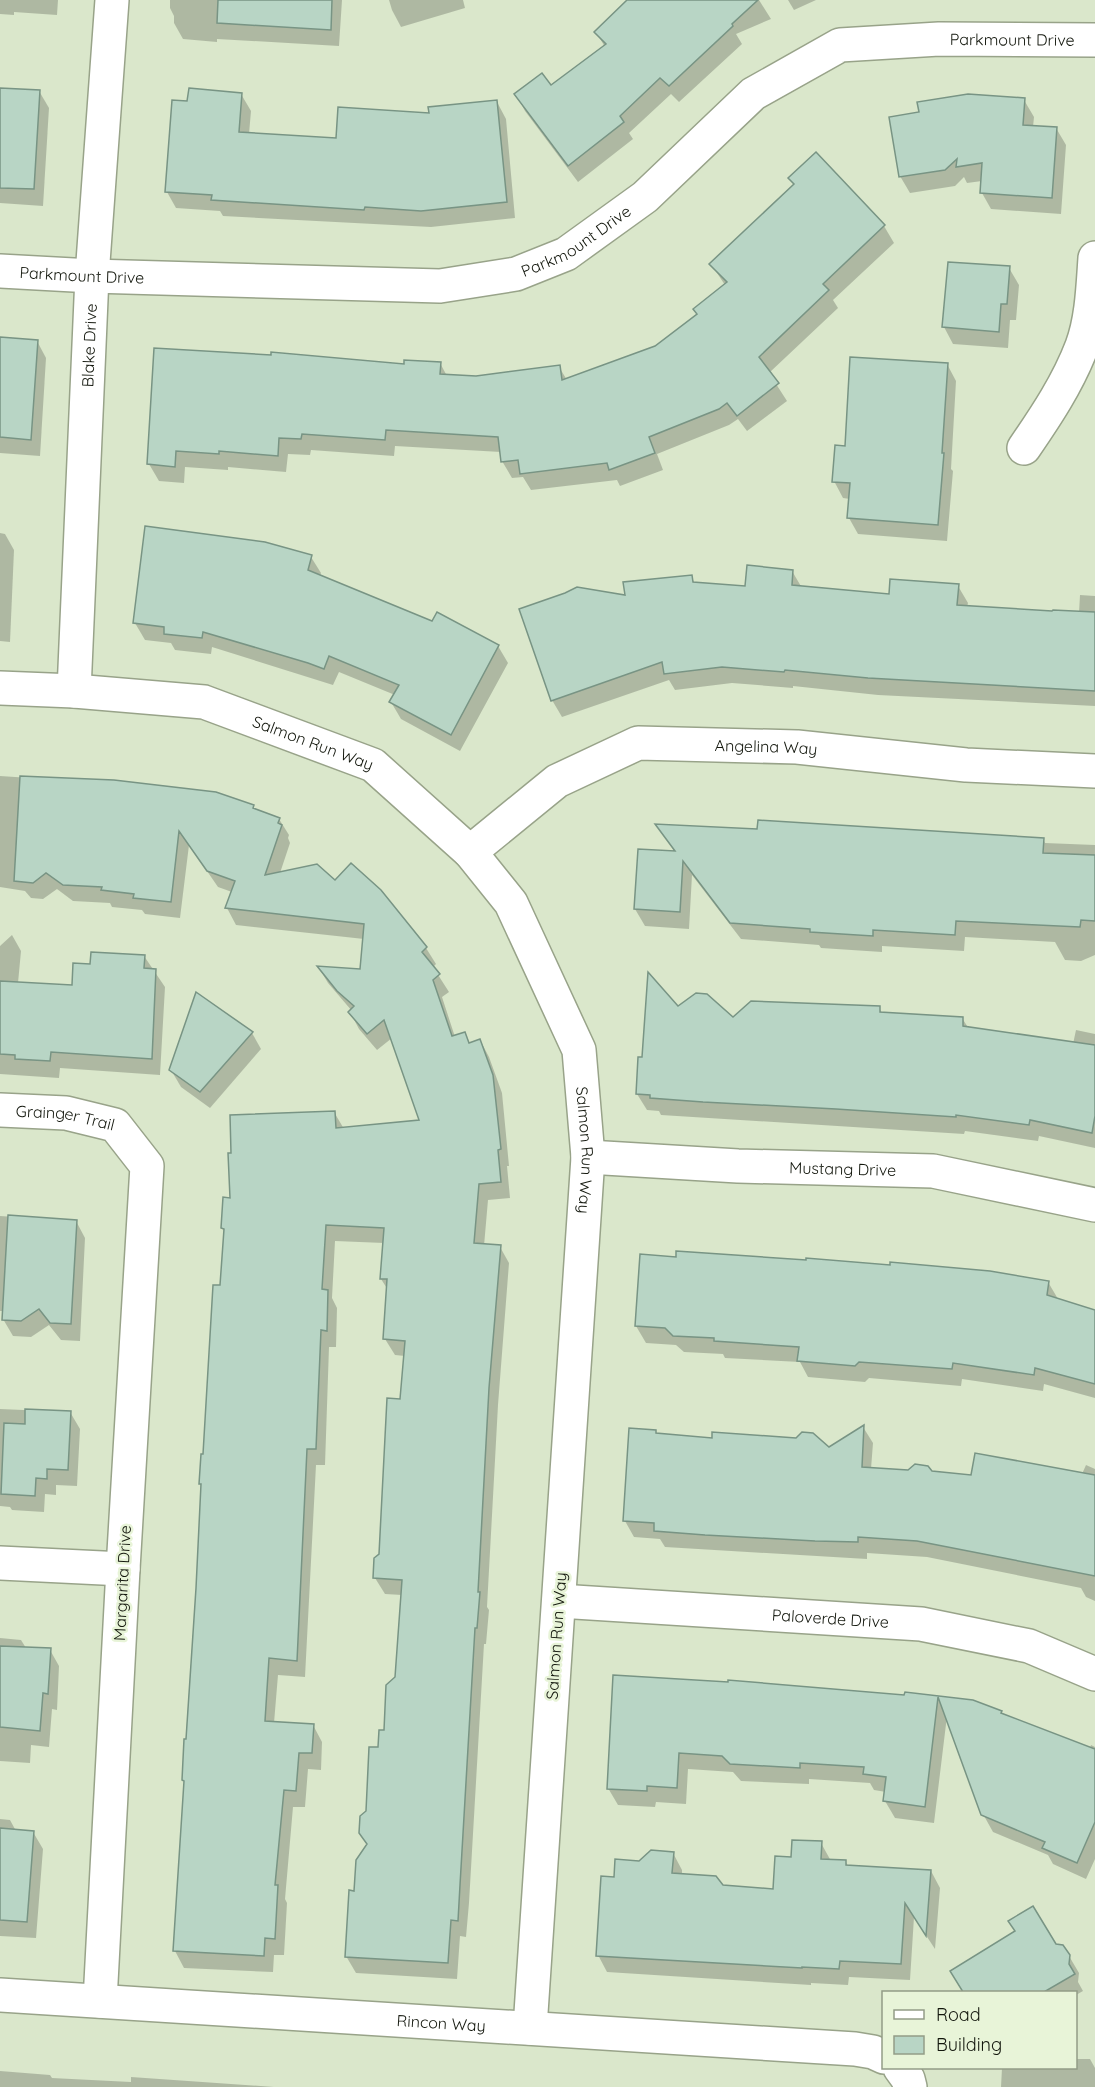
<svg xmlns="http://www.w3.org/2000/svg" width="1095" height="2087" viewBox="0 0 1095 2087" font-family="Quicksand,sans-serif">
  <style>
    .shadow { fill: #0003 }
    .building { fill: #b8d5c5; stroke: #789484; stroke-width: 1.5 }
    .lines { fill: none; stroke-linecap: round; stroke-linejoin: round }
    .minor-casing { stroke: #98a389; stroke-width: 36 }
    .minor { stroke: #fff; stroke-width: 33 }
    .labels { text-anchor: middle; stroke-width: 5; stroke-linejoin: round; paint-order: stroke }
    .street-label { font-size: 16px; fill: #13170d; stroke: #e8f4d8 }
  </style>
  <rect width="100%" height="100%" fill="#dae7cb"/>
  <g class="shadow">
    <path d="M0 0H58L57 15 14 12V15L0 14Z"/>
    <path d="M170 0H342L339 46 217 39V42L183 39 174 23V16L170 8Z"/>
    <path d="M389 0H463L465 8 401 27 392 10Z"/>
    <path d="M629 0H759L771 19 736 34 742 44 679 102 671 94 629 133 633 139 578 182 525 111 516 94 551 87 605 47 596 32Z"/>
    <path d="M788 0H816L794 10Z"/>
    <path d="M0 89 39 91 49 108 43 206 0 203Z"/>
    <path d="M241 94 251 111 249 134 337 140 430 114 497 102 506 119 515 218 431 227 223 216 220 211 176 208 167 192 189 102Z"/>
    <path d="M1024 100 1034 117 1033 127 1056 128 1066 145 1061 214 991 209 982 193V181L967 183 964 177 955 186 910 193 900 176Z"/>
    <path d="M816 154 884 226 894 243 833 300 838 308 769 373 787 401 747 431 738 419 729 425 657 454 663 470 620 486 617 480 531 490 523 477 512 478 502 461 501 452 395 446 394 456 311 450 310 455 288 454 286 472 228 467V470L185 467 184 483 159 481 149 464 155 350 405 365 440 363 447 376 476 377 559 367 567 380 656 347 698 314 725 285 711 264 794 186 790 178Z"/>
    <path d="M1009 268 1019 285 1016 320H1010L1008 348 953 344 944 327Z"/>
    <path d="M0 339 37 341 46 358 40 456 0 453Z"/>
    <path d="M947 364 956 381 951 469 953 471 947 541 858 534 849 518 850 499 843 498 834 481 846 447Z"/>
    <path d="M0 533 5 534 14 550 10 642 0 641Z"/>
    <path d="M311 557 321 573 320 576 433 623 498 646 508 663 460 751 401 719 391 702 395 695 339 672 333 685 212 647 211 654 175 650 171 643 145 640 135 623Z"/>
    <path d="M792 571 802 588 891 596 958 586 968 603 967 607 1079 613 1080 595 1095 596V706L878 695 793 686V688L732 683 675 690 669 680 562 717 552 700 627 597 691 576 695 584 746 588Z"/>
    <path d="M0 776 61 780 253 806 256 811 279 819 289 835 288 838 290 843 280 873 335 882 426 948 436 964 433 967 449 992 442 997 455 1037 464 1034 470 1044 480 1040 489 1057 502 1093 509 1166H507L510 1198 488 1200 484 1246 500 1247 509 1263 498 1405 487 1607 489 1610 486 1644H484L469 1903 466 1937 460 1936 457 1979 356 1973 346 1956 356 1892 368 1846 360 1832 367 1811 379 1749 385 1731 396 1678 402 1595 385 1594 375 1578 381 1555 402 1401 405 1356 395 1355 385 1339 388 1290 381 1279 384 1243 335 1241 332 1298 337 1308 336 1347H329L325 1465H316L305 1677 278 1675 274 1723 313 1725 322 1742 321 1770 308 1769 305 1807H293L285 1899 287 1903 284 1955H274L273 1972 184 1968 175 1951 186 1784 183 1780 203 1487 200 1483 205 1456 221 1287 225 1233 222 1228 232 1200 334 1112 344 1129 421 1121 392 1038 377 1050 359 1029 350 1012 352 1011 328 983 319 968 361 970 364 939 236 925 227 908 232 892 218 887 189 845 180 918 145 914 142 910 112 907 110 903 73 901 57 889 43 899 31 898 25 891 0 887Z"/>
    <path d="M658 825 758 831 1043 839 1045 843 1095 845V955L1081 961 1065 960 1055 942 965 937 964 951 882 946V952L821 948 819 945 741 939 692 875 689 929 645 926 635 909 675 852Z"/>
    <path d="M12 935 21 951 18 983 73 987 92 966 144 956 165 987 160 1075 60 1068 59 1078 0 1074V946Z"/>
    <path d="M678 1008 733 1019 879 1008 883 1014 962 1018 969 1029 1073 1044 1076 1030 1095 1034V1148L1039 1136 1038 1141 965 1131 964 1134 661 1115 659 1111 647 1110 637 1094 644 1058Z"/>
    <path d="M252 1033 261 1049 210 1108 181 1087 171 1070Z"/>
    <path d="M0 1216 76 1221 85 1238 80 1341 61 1340 49 1325 31 1337 13 1336 3 1319V1311H0Z"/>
    <path d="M1048 1282 1058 1299 1095 1312V1398L1044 1384 1043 1391 962 1379 961 1386 869 1378 865 1382 808 1377 800 1362 725 1358 723 1354 684 1352 676 1345 646 1343 636 1326Z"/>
    <path d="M0 1406V1409L70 1412 80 1429 77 1486 56 1485V1495L45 1494 44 1512 12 1510 10 1507 0 1506Z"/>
    <path d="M863 1427 873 1443 871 1469 972 1477 1082 1474 1086 1465 1095 1469V1601L1086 1597 1081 1588 927 1557 867 1553V1559L665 1547 660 1539 634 1537 625 1521 655 1431 658 1435 829 1449Z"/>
    <path d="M0 1638 21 1640 26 1648 50 1650 59 1666 57 1710 52 1709 49 1747 31 1745 30 1763 0 1761Z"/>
    <path d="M615 1676 906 1697V1694L973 1702 1000 1712 1003 1716 1090 1748 1091 1745 1095 1747V1859L1086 1879 1053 1864 1048 1855 993 1832 983 1814 947 1716 934 1823 895 1818 885 1801 886 1792 874 1790 870 1783 809 1779V1784L741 1781 733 1772 688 1769 686 1804 656 1802 655 1807 618 1805 608 1788Z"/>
    <path d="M0 1819 10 1820 16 1831 33 1832 43 1849 36 1938 0 1936Z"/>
    <path d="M821 1843 831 1861H845L849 1867 931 1871 940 1888 935 1949 914 1917 910 1980 849 1977 848 1985 811 1983V1985L607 1972 598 1955 615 1878 639 1862 673 1853 682 1870V1875L723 1886 774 1890 792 1859Z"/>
    <path d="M1055 1946 1069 1956 1079 1973 1078 1982 1083 1991 1076 1995V1992H965L953 1971Z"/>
    <path d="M1076 2059H1090L1095 2068V2087H1001L1002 2068H1076Z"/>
    <path d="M0 2071 50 2075 52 2078 131 2082V2077L274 2087H0Z"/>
  </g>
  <g class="building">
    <path d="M218 0H332L331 30 217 23Z"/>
    <path d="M627 0H758L732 24 733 26 669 86 660 78 620 116 624 122 568 166 514 94 542 73 551 85 606 44 594 32Z"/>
    <path d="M0 88 40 90 34 189 0 188Z"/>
    <path d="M189 88 242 93 239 132 336 138 338 107 429 113 428 107 497 100 507 202 421 211 365 207 364 210 211 200 212 195 165 192 172 100 187 101Z"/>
    <path d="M968 94 1025 98 1023 125 1057 127 1052 198 980 193 982 163 956 167 957 159 945 170 899 177 889 117 919 112 917 102Z"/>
    <path d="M816 152 885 225 823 284 829 290 759 357 779 383 737 416 727 403 719 409 649 437 655 453 609 470 607 463 520 474 518 460 501 462 498 437 386 430 385 440 302 434 301 439 279 438 278 456 219 451V454L176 451 175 467 147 464 154 348 271 355V352L404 364V360L441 362 440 374 476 376 560 365 562 380 655 346 697 314 693 309 727 282 709 264 794 184 788 178Z"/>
    <path d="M948 262 1010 266 1007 304H1001L999 332 942 327Z"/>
    <path d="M0 337 38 340 31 440 0 437Z"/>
    <path d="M850 357 948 363 942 453H944L938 525 847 518 850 483 832 482 835 445 845 446Z"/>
    <path d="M145 526 265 542 312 555 308 570 432 621 437 612 499 645 451 735 389 702 399 685 329 656 324 669 308 663 203 632 202 638 164 634V627L133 623Z"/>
    <path d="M747 565 793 570 792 585 889 594 890 579 959 584 957 605 1052 611 1053 610 1095 612V691L868 678 785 670 784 672 722 667 664 674 662 662 551 701 519 609 565 593 577 587 625 595 623 582 692 575 693 582 745 586Z"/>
    <path d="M20 776 114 780 216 792 254 805 253 808 280 818 278 823 282 825 265 875 317 864 335 880 351 863 381 890 427 947 422 952 440 974 433 980 452 1036 465 1032 469 1043 480 1039 493 1075 501 1149 498 1150 501 1182 479 1184 474 1243 501 1245 489 1388 478 1592H480L477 1628H475L460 1885 458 1921 451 1920 448 1963 345 1957 349 1890 354 1891 356 1860 367 1844 359 1833 360 1816 366 1811 369 1747H378L379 1730H384L386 1685 395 1677 402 1580 373 1578 374 1558 379 1554 387 1398 400 1399 405 1341 383 1339 387 1279H380L384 1228 326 1225 322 1289 328 1290 327 1331 321 1330 316 1449H307L297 1661 269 1658 265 1721 314 1724 312 1753H299L296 1791 284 1790 275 1885H278L275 1939 265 1938 264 1956 173 1951 184 1781 182 1780 184 1739H186L196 1588 201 1484H199L201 1454H203L213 1285H220L224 1229 221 1228 223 1197 230 1198 228 1153H231L230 1115 335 1111 336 1128 419 1120 384 1020 367 1034 348 1012 354 1006 337 991 317 966 360 969 364 924 225 908 235 881 207 871 179 831 171 902 133 898 134 894 101 890 102 887 63 885 46 873 33 883 14 881Z"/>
    <path d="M758 820 1044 838 1043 853 1095 855V921L1081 920 1080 927 956 921 955 935 873 930V936L810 932V929L730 923 683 861 680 912 634 909 638 849 675 851 655 824 757 829Z"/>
    <path d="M91 952 145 955 144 968 156 969 152 1059 51 1052 50 1061 15 1059V1055L0 1054V981L72 985 73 963 90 964Z"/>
    <path d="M648 972 678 1006 696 993 707 994 733 1017 751 1001 880 1006V1012L963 1017V1026L1095 1045V1116L1092 1133 1030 1120 1029 1125 956 1115V1117L836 1109 703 1102 650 1098V1095L636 1094 638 1057H642Z"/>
    <path d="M196 992 253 1032 200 1092 169 1070Z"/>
    <path d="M8 1215 77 1220 71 1324 50 1323 39 1309 21 1321 2 1320Z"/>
    <path d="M676 1251 806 1260V1258L890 1265V1262L990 1271 1049 1281 1047 1295 1095 1310V1384L1035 1368 1034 1375 953 1363 952 1369 859 1362 855 1366 797 1361 799 1347 714 1341V1338L673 1336 665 1328 635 1326 640 1254 676 1257Z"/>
    <path d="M25 1409 71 1411 68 1470 47 1469V1479L36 1478 35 1496 1 1494 4 1423 25 1424Z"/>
    <path d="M864 1425 862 1467 908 1470 915 1464 928 1466 932 1471 971 1475 975 1453 1095 1475V1576L917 1541 858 1537V1542L815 1541 705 1535 654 1531V1523L623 1521 629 1428 656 1430V1433L712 1438V1432L796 1438 802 1432 813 1433 829 1447Z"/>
    <path d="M0 1646 51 1648 48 1694 43 1693 40 1731 0 1727Z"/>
    <path d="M613 1675 728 1682V1680L904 1695 905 1692 973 1700 1002 1711 1001 1713 1095 1749V1822L1077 1863 1042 1848 1045 1842 981 1815 938 1697 925 1807 883 1801 886 1777 863 1774 864 1767 800 1763V1768L730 1764 722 1756 679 1753 677 1788 647 1786V1791L607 1789Z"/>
    <path d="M0 1828 34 1831 27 1922 0 1920Z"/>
    <path d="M792 1840 822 1841 821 1859 846 1860V1865L931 1870 926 1936 905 1903 901 1964 840 1961 839 1969 802 1967V1968L596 1956 601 1876 614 1877 615 1859 639 1861 651 1850 674 1852 672 1873 716 1876 723 1885 773 1889 775 1856 791 1857Z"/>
    <path d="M1033 1906 1056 1944 1063 1945 1070 1955 1069 1964 1075 1974 1044 1992H963L950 1971 1015 1931 1008 1921Z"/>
  </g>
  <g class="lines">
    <defs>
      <g id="minor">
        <path id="s1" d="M0 271 92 276 440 286 516 274 566 254 645 197 753 94 840 45 939 39 1095 40"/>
        <path d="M1024 448C1046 416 1068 383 1082 346 1092 319 1093 287 1095 258"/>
        <path id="s2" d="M0 688 74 691 204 702 373 765 470 852 511 903 579 1050 588 1157 530 2028"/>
        <path id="s3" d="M74 691 92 276 112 0"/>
        <path id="s4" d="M470 852 557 781 638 743 797 747 966 765 1095 771"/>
        <path id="s5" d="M0 1110 66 1113 115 1125 147 1166 123 1569 100 2001"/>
        <path id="s6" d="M588 1157 738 1166 933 1171 1095 1205"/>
        <path d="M0 1563 123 1569"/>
        <path id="s7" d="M559 1601 921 1624 1029 1646 1095 1674"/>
        <path id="s8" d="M0 1995 855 2049 873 2052 884 2057"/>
        <path d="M900 2068 908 2079 910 2087"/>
      </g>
    </defs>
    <use href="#minor" class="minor-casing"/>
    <use href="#minor" class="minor"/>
  </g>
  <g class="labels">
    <g class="street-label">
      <text dy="6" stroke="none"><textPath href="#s1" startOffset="1090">Parkmount Drive</textPath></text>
      <text dy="6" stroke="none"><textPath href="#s1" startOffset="586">Parkmount Drive</textPath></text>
      <text dy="6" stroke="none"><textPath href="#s1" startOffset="82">Parkmount Drive</textPath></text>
      <text dy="6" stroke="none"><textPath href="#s3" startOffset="346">Blake Drive</textPath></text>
      <text dy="6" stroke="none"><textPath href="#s2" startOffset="321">Salmon Run Way</textPath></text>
      <text dy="6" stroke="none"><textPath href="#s4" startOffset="330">Angelina Way</textPath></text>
      <text dy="6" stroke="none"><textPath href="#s5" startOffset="66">Grainger Trail</textPath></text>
      <text dy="6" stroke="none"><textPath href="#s2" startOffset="843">Salmon Run Way</textPath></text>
      <text dy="6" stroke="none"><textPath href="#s6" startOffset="255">Mustang Drive</textPath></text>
      <text transform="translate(122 1583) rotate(-87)" y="6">Margarita Drive</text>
      <text dy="6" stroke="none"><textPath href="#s7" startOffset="272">Paloverde Drive</textPath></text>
      <text transform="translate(556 1636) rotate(-86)" y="6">Salmon Run Way</text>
      <text dy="6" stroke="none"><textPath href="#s8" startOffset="442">Rincon Way</textPath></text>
    </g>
  </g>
  <rect x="882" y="1991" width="195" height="78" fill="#e8f4d8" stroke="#939c87" stroke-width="1.5"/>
  <rect x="894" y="2010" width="30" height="9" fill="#ffffff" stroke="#939c87" stroke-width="1.5"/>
  <text x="936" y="2021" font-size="18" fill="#13170d">Road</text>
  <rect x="894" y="2036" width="30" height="18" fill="#b8d5c5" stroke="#939c87" stroke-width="1.5"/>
  <text x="936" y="2051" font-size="18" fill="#13170d">Building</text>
</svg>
